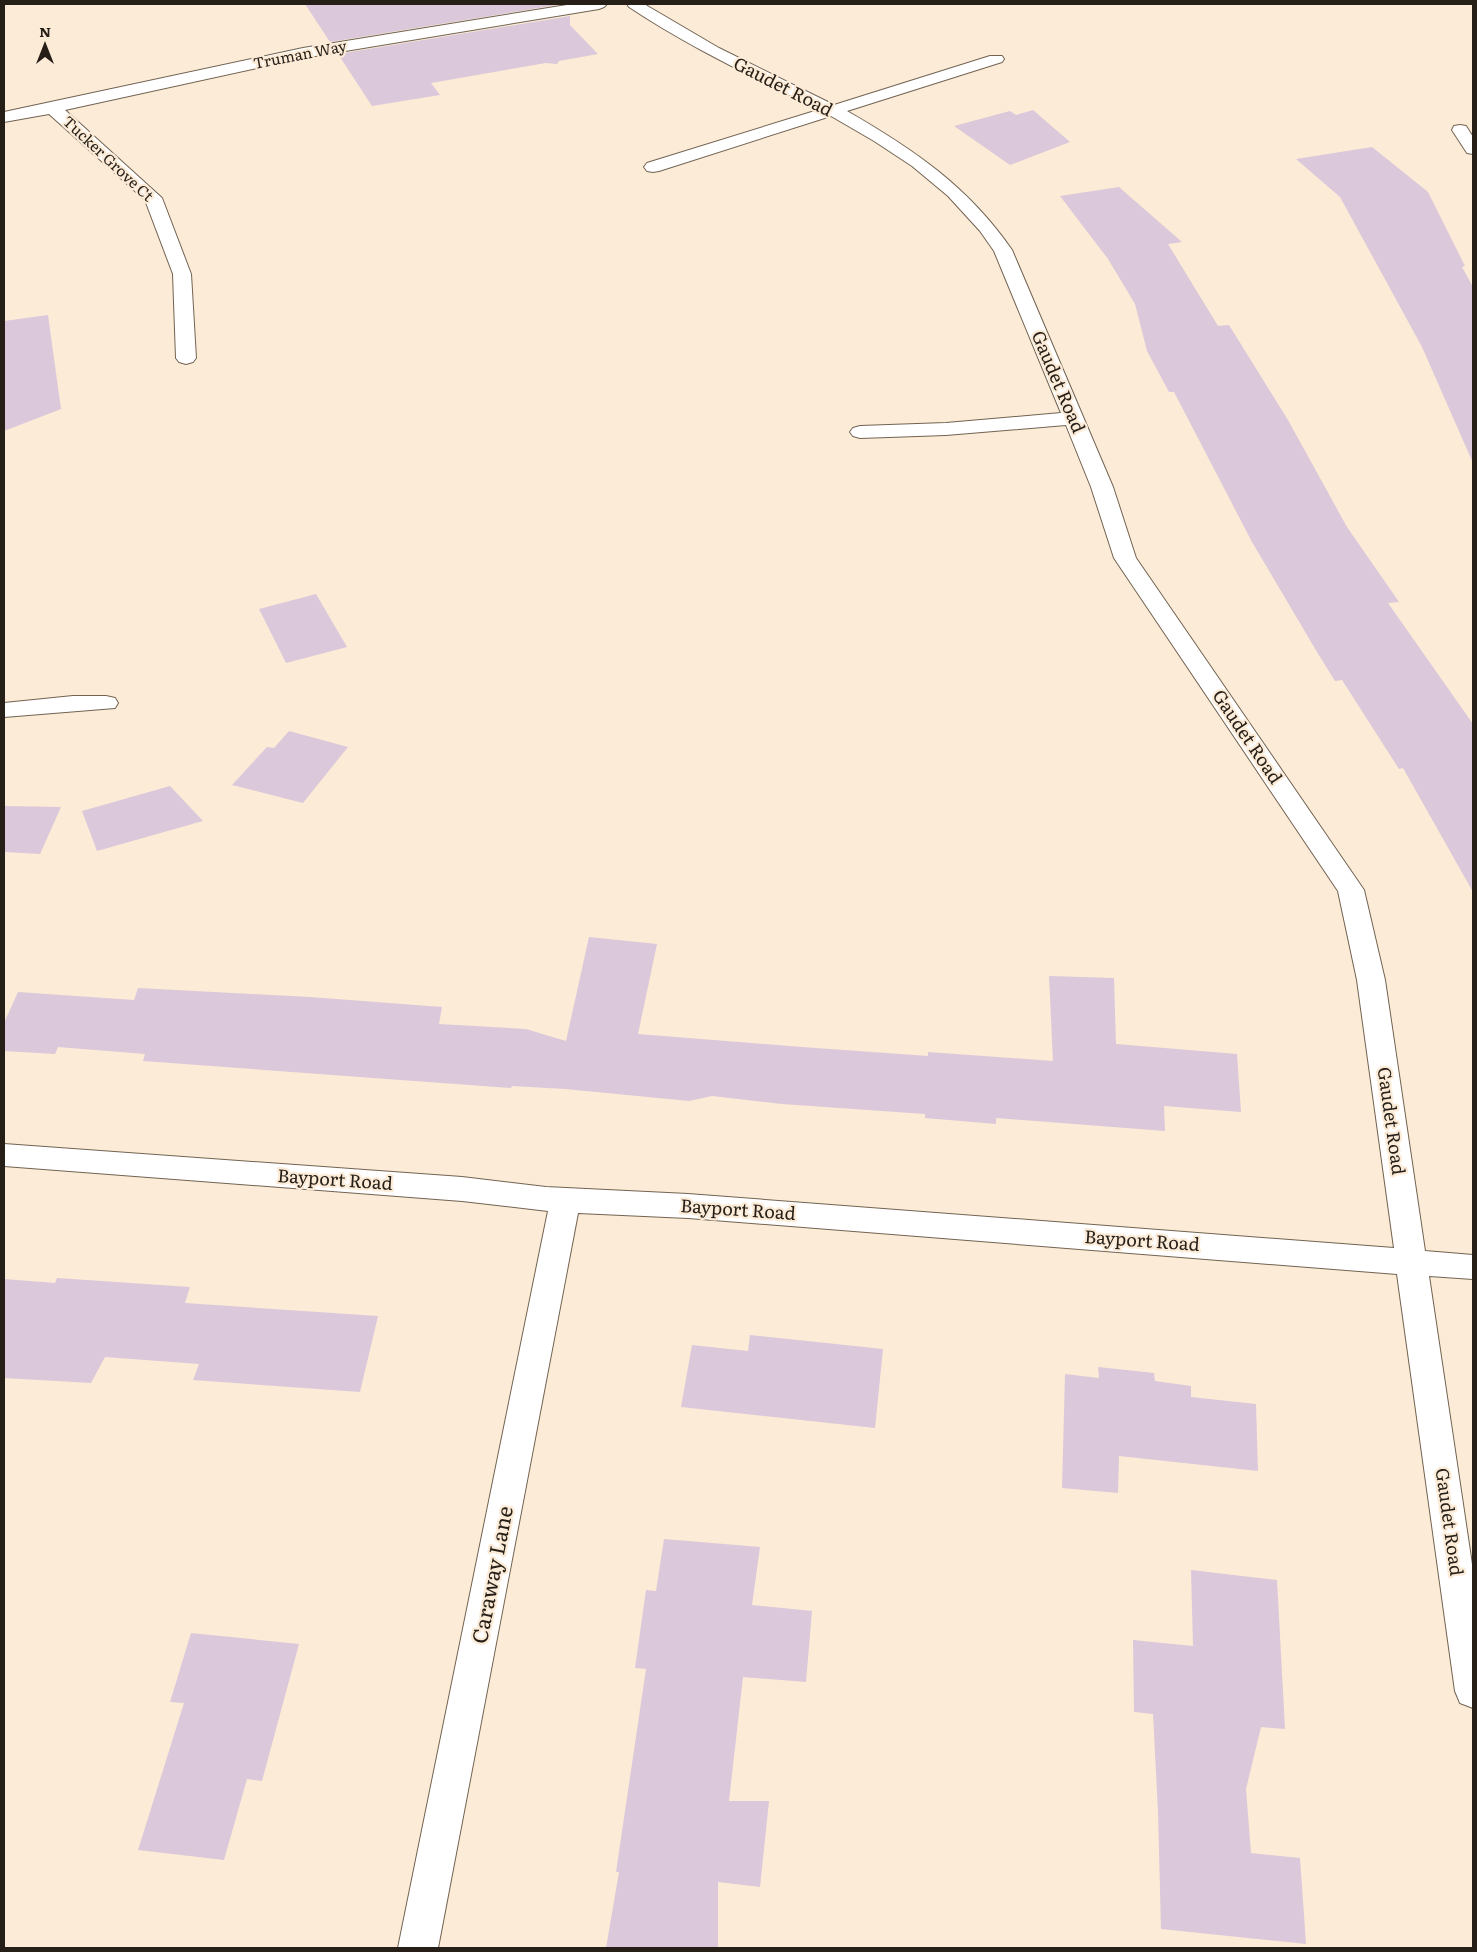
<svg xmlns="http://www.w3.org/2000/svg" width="1477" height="1952" viewBox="0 0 1477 1952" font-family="Literata,serif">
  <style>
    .building { fill: #dbc8da }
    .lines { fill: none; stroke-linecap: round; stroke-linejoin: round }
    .minor-casing { stroke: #726352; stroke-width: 2 }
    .minor { fill: #fff; fill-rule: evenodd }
    .labels { text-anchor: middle; stroke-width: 4.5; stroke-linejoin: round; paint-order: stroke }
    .far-street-label { font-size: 15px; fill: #251f18; stroke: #fcebd7 }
    .street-label { font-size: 18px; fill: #251f18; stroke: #fcebd7 }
    .near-street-label { font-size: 21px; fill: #251f18; stroke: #fcebd7 }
  </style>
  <rect width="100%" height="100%" fill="#fcebd7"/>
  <g class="building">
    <path d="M305 4H563L330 42Z"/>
    <path d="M570 16V25L598 54 559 61 557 64 546 63 431 83 440 95 372 106 338 54Z"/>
    <path d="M1033 110 1070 142 1010 165 954 126 1010 111 1016 115Z"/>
    <path d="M1372 147 1428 192 1465 266 1462 267 1473 287V463L1422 347 1340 197 1296 159Z"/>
    <path d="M1119 187 1182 242 1168 244 1218 326 1229 325 1288 420 1347 527 1399 602 1388 603 1473 724V892L1403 768 1399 769 1342 680 1335 681 1320 657 1252 542 1174 392H1169L1147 351 1135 304 1108 259 1060 196Z"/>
    <path d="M48 315 61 409 4 431V321Z"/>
    <path d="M316 594 347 647 286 663 259 609Z"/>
    <path d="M289 731 348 747 303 803 232 785 267 747 274 748Z"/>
    <path d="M170 786 203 821 97 851 82 811Z"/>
    <path d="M4 806 61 807 40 854 4 852Z"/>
    <path d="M589 937 657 944 638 1034 802 1047 928 1056V1052L1053 1061 1049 976 1114 978 1116 1044 1237 1054 1241 1112 1164 1106 1165 1131 996 1118V1124L925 1118V1114L782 1104 712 1096 689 1101 565 1089 512 1086 511 1088 143 1061 145 1054 58 1047 55 1054 4 1051V1023L18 992 134 1000 138 988 310 997 442 1007 439 1024 526 1029 566 1041Z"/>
    <path d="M57 1278 190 1287 185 1303 378 1316 360 1392 193 1380 199 1364 105 1357 91 1383 4 1378V1279L55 1283Z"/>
    <path d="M750 1335 883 1349 875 1428 681 1407 692 1345 748 1351Z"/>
    <path d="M1098 1367 1154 1373 1155 1381 1191 1386V1397L1256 1404 1258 1471 1119 1456 1118 1493 1062 1488 1065 1374 1099 1378Z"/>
    <path d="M664 1539 760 1547 752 1605 812 1611 806 1682 743 1677 729 1801H769L760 1887 718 1882V1948H606L619 1872H616L646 1669 635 1668 646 1590 656 1591Z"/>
    <path d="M1191 1570 1277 1580 1285 1729 1261 1727 1246 1789 1251 1853 1300 1858 1306 1944 1161 1929 1158 1812 1153 1714 1134 1712 1133 1640 1193 1646Z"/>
    <path d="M191 1633 299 1644 262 1781 247 1779 224 1860 138 1850 184 1703 170 1702Z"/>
  </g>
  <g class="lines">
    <defs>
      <g id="minor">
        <path d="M573 4H607L604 7 599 9 303 58 65 110 162 198 191 274 196 358 193 362 186 364 179 362 176 358 173 274 145 200 49 114 4 122V112L303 48Z"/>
        <path d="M627 4H644L719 48 834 105 990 56H1002L1004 59 1002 62 847 111C913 149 968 186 1012 250L1113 487 1136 558 1364 890 1385 980 1425 1251 1473 1255V1279L1429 1276 1473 1571V1708L1460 1703 1455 1691 1397 1274 688 1218 578 1213 438 1948H398L548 1211 462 1201 4 1166V1144L462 1177 546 1187 688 1194 1394 1248 1357 980 1338 891 1114 558 1091 487 1066 425 946 435 860 438 853 436 850 432 853 428 860 426 946 423 1061 413 994 251 980 231 948 196 912 166 874 141 831 116 659 171 653 172 647 171 644 167 647 163 818 110C754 77 689 47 629 7Z"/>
        <path d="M1460 125 1466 126 1473 137V154L1467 153 1452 130 1454 126Z"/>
        <path d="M73 696H106L115 698 118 703 115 708 4 717V703Z"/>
      </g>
    </defs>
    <use href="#minor" class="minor-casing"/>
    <use href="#minor" class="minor"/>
  </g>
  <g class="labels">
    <g class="far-street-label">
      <text transform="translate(300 55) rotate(-11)" y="5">Truman Way</text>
      <text transform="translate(108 159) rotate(43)" y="5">Tucker Grove Ct</text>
    </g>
    <g class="street-label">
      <text transform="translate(783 87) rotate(27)" y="6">Gaudet Road</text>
      <text transform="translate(1058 382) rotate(67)" y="6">Gaudet Road</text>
      <text transform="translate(1247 737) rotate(56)" y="6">Gaudet Road</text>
      <text transform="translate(1391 1121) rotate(82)" y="6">Gaudet Road</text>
      <text transform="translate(335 1180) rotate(4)" y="6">Bayport Road</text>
      <text transform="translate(738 1210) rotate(4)" y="6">Bayport Road</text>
      <text transform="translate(1142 1241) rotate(4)" y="6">Bayport Road</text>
      <text transform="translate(1449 1522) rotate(82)" y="6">Gaudet Road</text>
    </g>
    <g class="near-street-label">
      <text transform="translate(493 1575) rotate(-79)" y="7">Caraway Lane</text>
    </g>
  </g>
  <rect width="1477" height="1952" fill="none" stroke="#251f18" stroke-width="10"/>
  <g transform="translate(45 45)" stroke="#fcebd7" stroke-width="4" paint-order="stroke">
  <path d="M0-4L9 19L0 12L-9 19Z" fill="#251f18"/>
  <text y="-8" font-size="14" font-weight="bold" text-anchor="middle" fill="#251f18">N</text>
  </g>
</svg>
